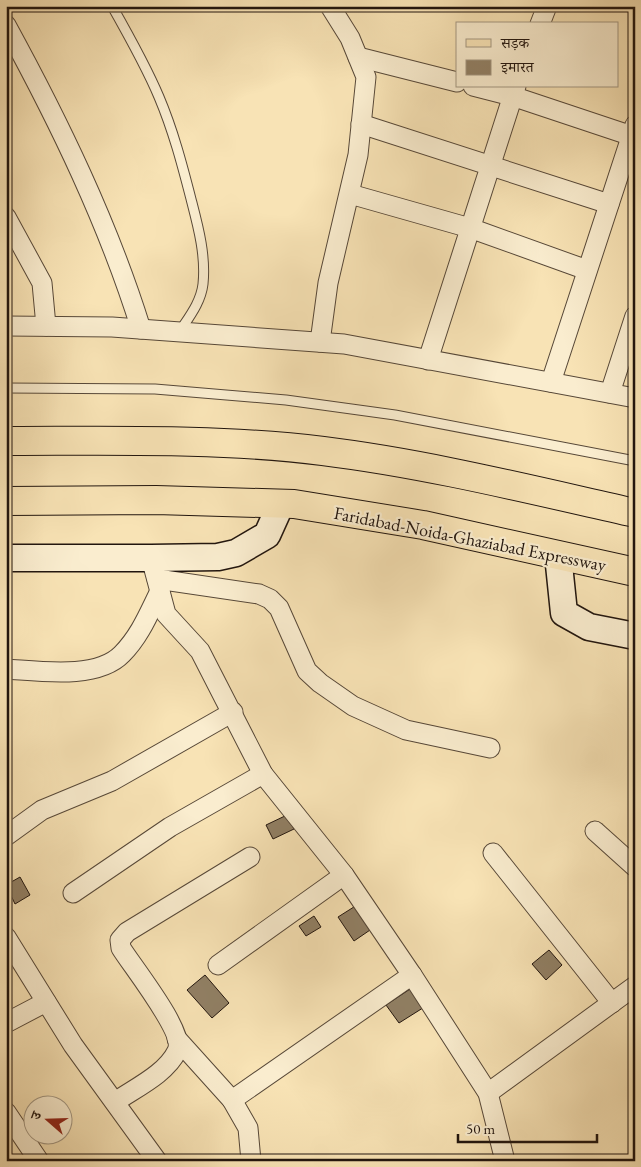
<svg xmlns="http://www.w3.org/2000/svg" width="641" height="1167" viewBox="0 0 641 1167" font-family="'EB Garamond','Noto Serif Devanagari',serif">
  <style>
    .building { fill: #918065; stroke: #21150e }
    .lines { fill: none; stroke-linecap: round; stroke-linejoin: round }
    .lane-casing { stroke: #574838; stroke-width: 11 }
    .street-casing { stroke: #574838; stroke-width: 21 }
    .secondary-casing { stroke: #21150e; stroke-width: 29 }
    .primary-casing { stroke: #21150e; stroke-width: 30 }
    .lane { stroke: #faedcf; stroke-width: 9 }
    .street { stroke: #faedcf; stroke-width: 19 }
    .secondary { stroke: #faedcf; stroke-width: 26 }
    .primary { stroke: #f8e3b5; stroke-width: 28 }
    .labels { text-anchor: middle; stroke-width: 4.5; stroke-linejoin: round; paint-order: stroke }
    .street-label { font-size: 18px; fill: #21150e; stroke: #faedcf }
  </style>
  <rect width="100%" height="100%" fill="#f8e3b5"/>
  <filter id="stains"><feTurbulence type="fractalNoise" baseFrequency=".004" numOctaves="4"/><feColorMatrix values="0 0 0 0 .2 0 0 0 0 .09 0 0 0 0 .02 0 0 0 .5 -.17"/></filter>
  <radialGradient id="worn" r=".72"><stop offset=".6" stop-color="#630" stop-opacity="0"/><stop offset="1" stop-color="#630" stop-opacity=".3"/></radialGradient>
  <g class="building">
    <path d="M287 815 294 829 273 839 266 825Z"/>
    <path d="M20 877 30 895 15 904 6 885Z"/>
    <path d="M357 905 373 928 354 941 338 917Z"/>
    <path d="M314 916 321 927 306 936 299 926Z"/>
    <path d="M549 950 562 965 546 980 532 964Z"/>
    <path d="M205 975 229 1003 212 1018 187 990Z"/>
    <path d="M413 987 426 1006 399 1023 386 1005Z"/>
  </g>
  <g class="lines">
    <defs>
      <g id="lane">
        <path d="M112 6C129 36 146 66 159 97 173 130 182 164 191 199 198 226 206 255 203 284 201 302 189 317 180 331"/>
        <path d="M6 388 155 389 286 400 395 415 635 461"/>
      </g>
      <g id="street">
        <path d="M540 24 547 6"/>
        <path d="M6 25C59 122 108 223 141 329"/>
        <path d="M358 57 457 82"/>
        <path d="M473 86 512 96 632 136"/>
        <path d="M361 124 609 204"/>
        <path d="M350 194 470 228 587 270"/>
        <path d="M6 217 42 283 46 326"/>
        <path d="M6 326 112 327 344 344 635 398"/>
        <path d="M320 342 328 283 358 155 366 77 350 38 330 6"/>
        <path d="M428 360 516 86"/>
        <path d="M551 382 635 125"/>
        <path d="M610 393 635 316"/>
        <path d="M151 558 166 614 200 651 263 774 344 875 412 975 488 1093 505 1161"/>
        <path d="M157 579 259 594 270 599 279 608 307 671 320 683 353 706 406 730 490 748"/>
        <path d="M6 669C39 671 97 680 122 654 140 636 149 613 160 591"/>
        <path d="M595 831 635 867"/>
        <path d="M6 836 42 810 112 781 233 712"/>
        <path d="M493 853 612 1003"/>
        <path d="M73 893 170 827 263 774"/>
        <path d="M6 937 73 1045 157 1161"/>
        <path d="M218 965 344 875"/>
        <path d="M6 1023 46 1002"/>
        <path d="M177 1039 232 1100 248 1128 251 1161"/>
        <path d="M488 1093 635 986"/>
        <path d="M232 1100 412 975"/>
        <path d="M115 1102C135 1088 166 1074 177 1051 186 1033 132 966 121 948L120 940 127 932 250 857"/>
        <path d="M6 1112 39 1161"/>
      </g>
      <g id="secondary">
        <path d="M558 555 564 613 589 627 635 636"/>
        <path d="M6 558H151L218 557 236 553 267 535 281 504"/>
      </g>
      <g id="primary">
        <path d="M6 441C112 441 218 438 323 451 428 464 532 490 635 513"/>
        <path d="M6 501 156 500 294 504 423 525 635 572"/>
      </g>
    </defs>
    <use href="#lane" class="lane-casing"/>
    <use href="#street" class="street-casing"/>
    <use href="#secondary" class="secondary-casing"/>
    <use href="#primary" class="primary-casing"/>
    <use href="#lane" class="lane"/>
    <use href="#street" class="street"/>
    <use href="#secondary" class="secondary"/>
    <use href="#primary" class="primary"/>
  </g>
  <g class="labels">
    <g class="street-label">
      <text transform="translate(470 539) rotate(11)" y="6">Faridabad-Noida-Ghaziabad Expressway</text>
    </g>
  </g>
  <rect width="641" height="1167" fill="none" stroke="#f8e3b5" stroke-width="25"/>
  <rect x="8" y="8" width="626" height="1152" fill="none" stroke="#21150e" stroke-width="2.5"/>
  <rect x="12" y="12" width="616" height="1142" fill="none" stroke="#21150e"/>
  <rect x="456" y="22" width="162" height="65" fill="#faedcf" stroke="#a39782"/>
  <rect x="466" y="39" width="25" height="8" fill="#f8e3b5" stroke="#a39782"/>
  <text x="501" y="48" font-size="15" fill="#21150e">सड़क</text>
  <rect x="466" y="60" width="25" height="15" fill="#918065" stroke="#a39782"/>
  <text x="501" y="72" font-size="15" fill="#21150e">इमारत</text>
  <g transform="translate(48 1120) rotate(290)"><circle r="24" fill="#faedcf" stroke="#a39782"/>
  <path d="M0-4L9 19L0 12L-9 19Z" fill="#8f2418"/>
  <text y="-8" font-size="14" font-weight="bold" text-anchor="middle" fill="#21150e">उ</text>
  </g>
  <path d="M458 1134v8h139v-8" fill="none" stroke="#21150e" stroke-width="2.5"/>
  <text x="466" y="1134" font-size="15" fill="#21150e" stroke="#faedcf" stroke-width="4" paint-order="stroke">50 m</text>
  <rect width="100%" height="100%" filter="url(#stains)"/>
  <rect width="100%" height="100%" fill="url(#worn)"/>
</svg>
